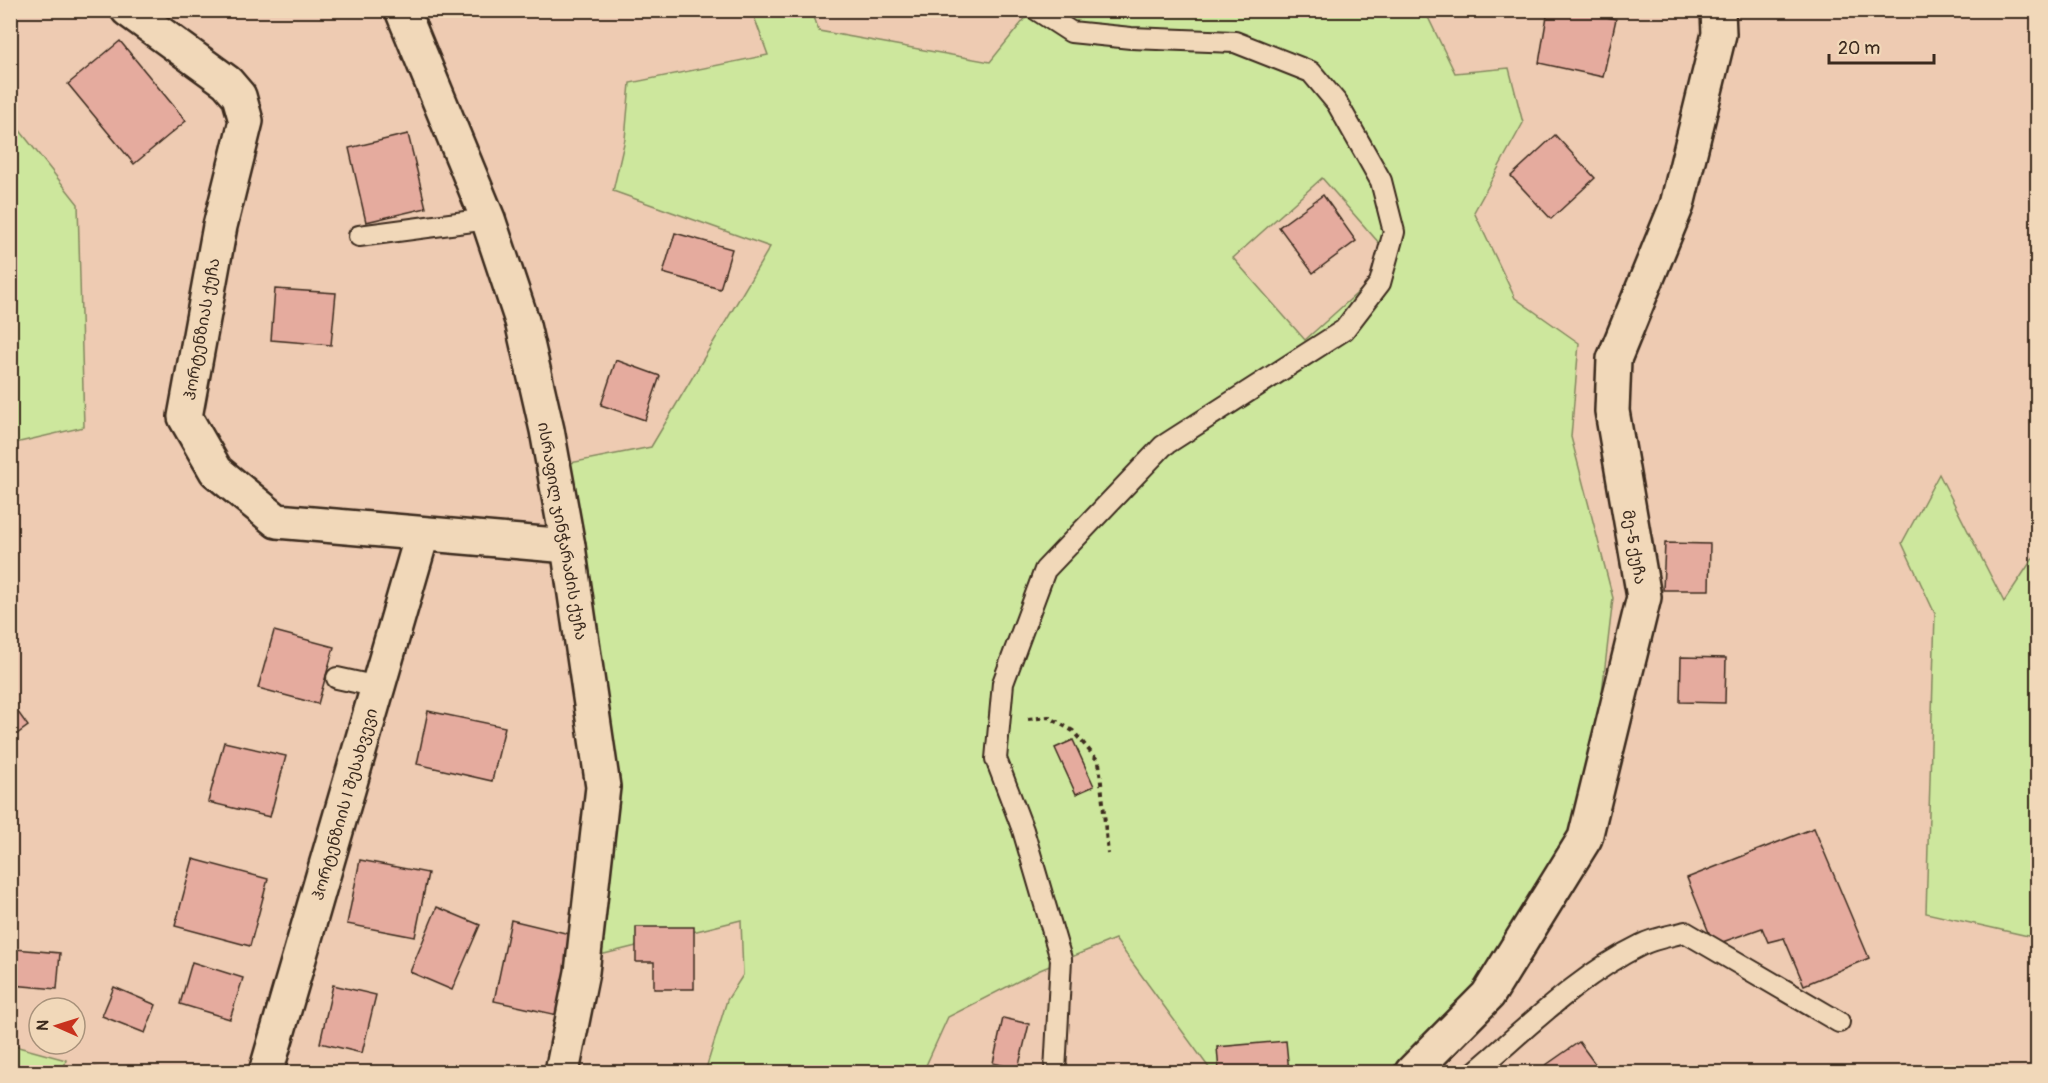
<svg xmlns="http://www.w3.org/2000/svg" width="2048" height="1083" viewBox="0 0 2048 1083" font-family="Pangolin,'Noto Sans Georgian',sans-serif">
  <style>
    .green { fill: #cde79d; stroke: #84885e; stroke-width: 1.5; fill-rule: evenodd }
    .building { fill: #e5ab9e; stroke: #3b2a1e; stroke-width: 1.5 }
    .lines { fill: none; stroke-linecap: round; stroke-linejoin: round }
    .lane-casing { stroke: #3b2a1e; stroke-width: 24 }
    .street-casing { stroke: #3b2a1e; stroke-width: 38 }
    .secondary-casing { stroke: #3b2a1e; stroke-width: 38 }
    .path { stroke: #3b2a1e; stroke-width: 4; stroke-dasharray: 4.5 4.5; stroke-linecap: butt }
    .lane { stroke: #f1d8b9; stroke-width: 20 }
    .street { stroke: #f1d8b9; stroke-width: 33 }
    .secondary { stroke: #f1d8b9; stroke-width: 33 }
    .labels { text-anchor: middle; stroke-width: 4.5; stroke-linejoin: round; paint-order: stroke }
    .street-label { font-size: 16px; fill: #3b2a1e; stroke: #f1d8b9 }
  </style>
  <rect width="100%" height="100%" fill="#eecbb2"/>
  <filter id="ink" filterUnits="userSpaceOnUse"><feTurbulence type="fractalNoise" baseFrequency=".0167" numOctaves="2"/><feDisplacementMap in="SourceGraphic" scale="12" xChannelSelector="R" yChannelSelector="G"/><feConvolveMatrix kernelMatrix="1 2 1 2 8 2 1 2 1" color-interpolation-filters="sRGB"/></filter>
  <g filter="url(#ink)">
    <g class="green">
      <path d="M752 11H812L819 31 990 62 1031 11H1425L1455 73 1509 68 1523 123 1474 212 1515 298 1579 343 1571 437 1613 598 1585 838 1479 987 1395 1072H1212L1115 939 1040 970 948 1017 923 1072H705L727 1000 743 975 741 920 596 956 612 779 565 464 651 447 770 247 613 191 625 139 630 83 768 55ZM1322 178 1394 260 1305 340 1233 258Z"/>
      <path d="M10 118 78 204 84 427 11 444Z"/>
      <path d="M1939 474 2004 602 2037 552V938L1926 913 1935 614 1902 543Z"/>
      <path d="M11 1045 66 1060 63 1072H11Z"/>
    </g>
    <g class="building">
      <path d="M1548 10H1570L1616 19 1603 77 1539 63Z"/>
      <path d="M120 41 186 121 134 164 68 84Z"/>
      <path d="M408 134 426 208 366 222 349 148Z"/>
      <path d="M1555 135 1595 178 1551 219 1511 176Z"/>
      <path d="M1323 195 1356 241 1313 273 1279 227Z"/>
      <path d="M675 233 732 249 720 289 663 273Z"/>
      <path d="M275 289 336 293 331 345 271 340Z"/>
      <path d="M616 360 660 376 645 420 601 405Z"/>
      <path d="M1665 543 1710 544 1709 590H1663Z"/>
      <path d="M274 631 334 647 318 704 258 688Z"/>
      <path d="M1681 657 1726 658 1725 703 1680 702Z"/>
      <path d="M10 701 28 726 10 739Z"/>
      <path d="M428 711 505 727 492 781 417 764Z"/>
      <path d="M1073 740 1094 786 1076 794 1055 748Z"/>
      <path d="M224 742 286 756 270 817 208 802Z"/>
      <path d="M1814 828 1869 958 1804 985 1784 938 1768 942 1762 928 1714 945 1687 878Z"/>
      <path d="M193 859 268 879 250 946 175 926Z"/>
      <path d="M360 860 428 873 415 937 347 924Z"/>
      <path d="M437 907 480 925 452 990 410 972Z"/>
      <path d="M511 920 578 936 562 1016 494 1001Z"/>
      <path d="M636 927H694V989H654V962H636Z"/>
      <path d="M15 949 60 953 57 989 12 985Z"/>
      <path d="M192 962 243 978 230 1019 180 1004Z"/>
      <path d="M333 985 376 995 362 1053 320 1043Z"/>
      <path d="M114 987 156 1005 145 1033 102 1016Z"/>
      <path d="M1003 1018 1029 1024 1018 1069 993 1063Z"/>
      <path d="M1286 1041 1289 1072H1219L1217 1047Z"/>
      <path d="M1579 1042 1601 1072H1536Z"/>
      <path d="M604 1066 645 1071V1072H603Z"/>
      <path d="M95 1068 121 1072H94Z"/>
    </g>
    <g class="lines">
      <defs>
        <g id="lane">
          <path d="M1037 10 1071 32 1131 38 1235 42 1311 72 1337 103 1381 181 1394 232 1380 283 1344 330 1163 446 1045 570 1003 683 996 759 1023 830 1061 959 1055 1072"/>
          <path d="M359 236 488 219"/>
          <path d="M337 678 378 687"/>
          <path d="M1475 1072C1527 1028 1579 975 1641 945 1654 938 1671 936 1685 932L1839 1022"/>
        </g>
        <g id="street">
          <path d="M128 10 227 82 239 96 246 121 220 226 185 417 216 471 277 521 568 546"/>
          <path d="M266 1072 422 535"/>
          <path d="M1412 1072 1488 995 1585 838 1644 597 1612 411 1614 359 1677 205 1719 34 1718 10"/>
        </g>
        <path id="secondary" d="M402 10 488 219 522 321 547 430 568 546 603 787 582 972 562 1072"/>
      </defs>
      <use href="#lane" class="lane-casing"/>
      <use href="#street" class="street-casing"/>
      <use href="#secondary" class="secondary-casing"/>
      <path class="path" d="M1028 719 1049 717 1073 731 1099 762 1108 854"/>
      <use href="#lane" class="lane"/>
      <use href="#street" class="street"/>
      <use href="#secondary" class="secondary"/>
    </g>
  </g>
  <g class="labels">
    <g class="street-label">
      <text transform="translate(201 329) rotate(-80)" y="6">ჰორტენზიას ქუჩა</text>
      <text transform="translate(563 531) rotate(80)" y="6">ისრაფილ ჯინჭარაძის ქუჩა</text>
      <text transform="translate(1635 547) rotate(80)" y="6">მე-5 ქუჩა</text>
      <text transform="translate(344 804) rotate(-74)" y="6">ჰორტენზიის I შესახვევი</text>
    </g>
  </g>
  <rect width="2048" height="1083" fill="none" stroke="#f1d8b9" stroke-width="36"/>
  <rect x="18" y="18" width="2012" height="1047" fill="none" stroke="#3b2a1e" stroke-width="2" filter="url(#ink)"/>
  <g transform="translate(57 1026) rotate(273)"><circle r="28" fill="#f1d8b9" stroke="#a8927b" stroke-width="1.5"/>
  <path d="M0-4.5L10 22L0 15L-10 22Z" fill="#c8321e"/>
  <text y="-9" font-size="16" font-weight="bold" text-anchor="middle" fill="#3b2a1e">N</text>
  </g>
  <path d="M1829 54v9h105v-9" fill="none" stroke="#3b2a1e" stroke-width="3"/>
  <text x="1838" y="54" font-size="18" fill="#3b2a1e" stroke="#f1d8b9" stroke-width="4.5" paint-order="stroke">20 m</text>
</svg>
